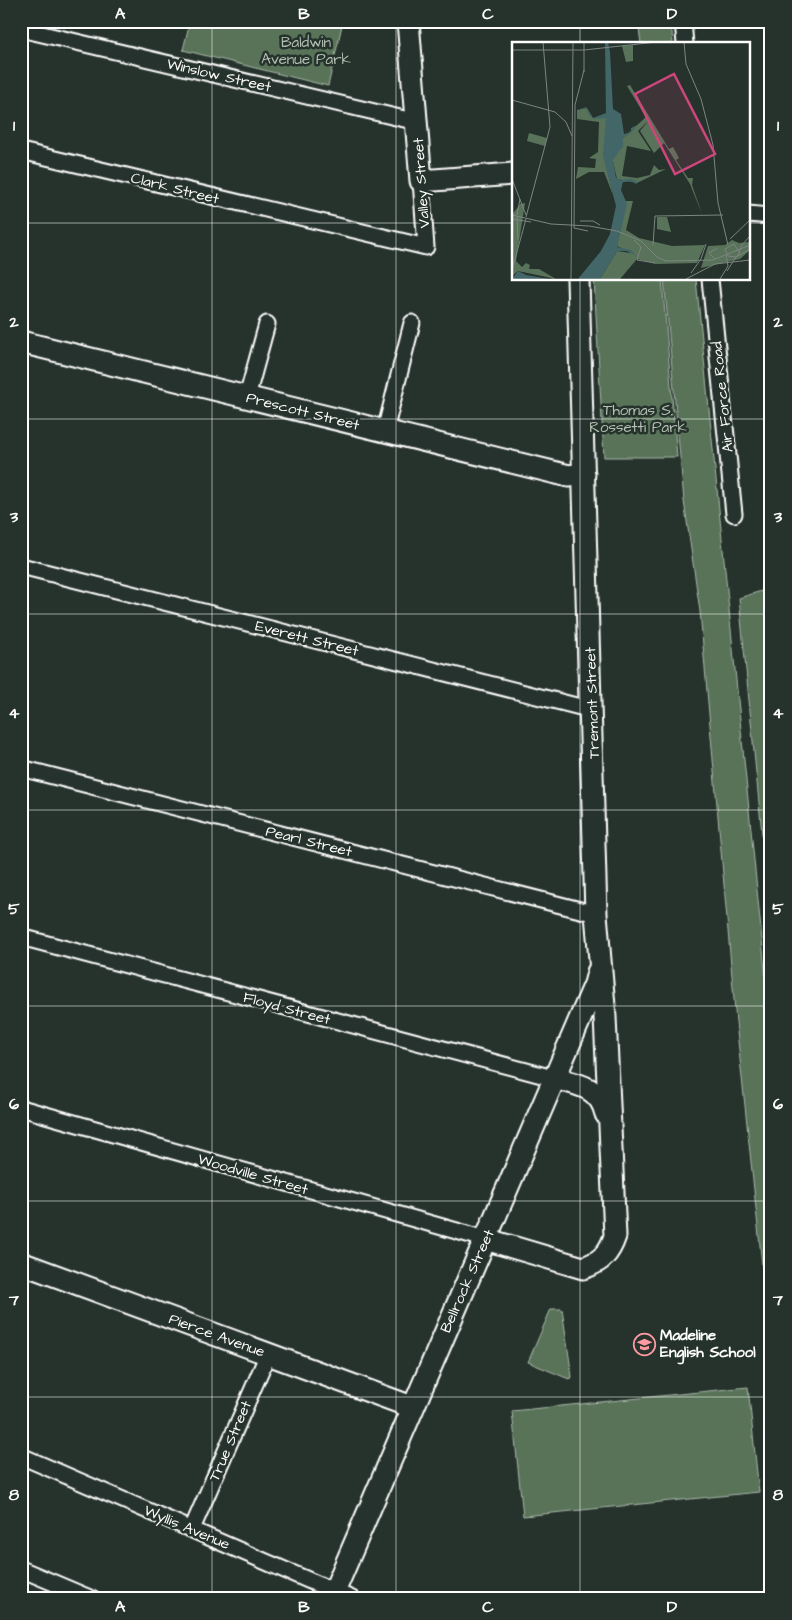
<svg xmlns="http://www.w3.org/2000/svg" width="792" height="1620" viewBox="0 0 792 1620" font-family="'Architects Daughter',sans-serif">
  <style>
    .green { fill: #587359; stroke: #acb9ac }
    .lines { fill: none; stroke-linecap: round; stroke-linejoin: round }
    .street-casing { stroke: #fff; stroke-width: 19 }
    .secondary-casing { stroke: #fff; stroke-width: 25 }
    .street { stroke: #26332d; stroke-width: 15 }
    .secondary { stroke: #26332d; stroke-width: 21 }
    .grid { fill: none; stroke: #fff; stroke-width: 1; stroke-opacity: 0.55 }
    .labels { text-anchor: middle; stroke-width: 5; stroke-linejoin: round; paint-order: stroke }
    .park-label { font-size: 15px; fill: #b4c0b4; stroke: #26332d }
    .street-label { font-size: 15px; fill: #fff; stroke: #26332d }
    .poi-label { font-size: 15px; font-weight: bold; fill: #fff; stroke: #26332d; text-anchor: start }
    .inset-river { fill: none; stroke: #436768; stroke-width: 2.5 }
    .inset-road { fill: none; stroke: #7d8581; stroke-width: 1 }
    .view { fill: #ce467c; fill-opacity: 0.15; stroke: #ce467c; stroke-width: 2.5 }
    .inset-edge { fill: none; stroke: #fff; stroke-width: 2.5 }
    .neatline { fill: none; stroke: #fff; stroke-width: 2 }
    .grid-label { font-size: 16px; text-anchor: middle; font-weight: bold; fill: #fff }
  </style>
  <rect width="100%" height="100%" fill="#26332d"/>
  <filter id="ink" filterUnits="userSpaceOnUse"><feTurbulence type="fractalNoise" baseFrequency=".02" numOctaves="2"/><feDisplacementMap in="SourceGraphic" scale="10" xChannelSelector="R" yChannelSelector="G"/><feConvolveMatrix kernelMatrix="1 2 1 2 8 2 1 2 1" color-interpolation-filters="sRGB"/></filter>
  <g filter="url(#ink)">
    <g class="green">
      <path d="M190 21H343L328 86 183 50Z"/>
      <path d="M638 21H671L673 44H641Z"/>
      <path d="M594 279H662L677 457H604Z"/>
      <path d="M664 279H696L771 1030V1348L736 1022 700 611 684 501Z"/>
      <path d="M771 588V926L739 598Z"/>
      <path d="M551 1309H562L572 1377 569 1379 528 1362Z"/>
      <path d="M748 1387 759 1492 523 1516 512 1411Z"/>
    </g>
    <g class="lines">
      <defs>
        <g id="street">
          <path d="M683 21 685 44"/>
          <path d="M21 29 417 122"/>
          <path d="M21 151 426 247 421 181"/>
          <path d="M748 214 771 216"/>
          <path d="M710 279 734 514"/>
          <path d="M247 397 267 324"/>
          <path d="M385 431 412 323"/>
          <path d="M21 566 592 710"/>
          <path d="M21 768 596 914"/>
          <path d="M21 937 553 1078"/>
          <path d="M21 1108 485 1239"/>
          <path d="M21 1456 352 1599"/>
          <path d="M192 1529 268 1354"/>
          <path d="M21 1569 92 1599"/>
        </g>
        <g id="secondary">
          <path d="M408 21 421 181 513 174"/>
          <path d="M21 342 569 476 584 474"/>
          <path d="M553 1078C578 1084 600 1087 606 1114"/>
          <path d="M485 1239 583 1268C601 1262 609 1254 615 1236L605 1017 596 914 578 279"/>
          <path d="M21 1263 412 1407"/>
          <path d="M331 1599 595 984 598 972"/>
        </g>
      </defs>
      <use href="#street" class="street-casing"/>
      <use href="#secondary" class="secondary-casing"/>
      <use href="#street" class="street"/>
      <use href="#secondary" class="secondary"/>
    </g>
  </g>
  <path class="grid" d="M212 21V1599M396 21V1599M580 21V44M21 223H513M748 223H771M580 279V1599M21 419H771M21 614H771M21 810H771M21 1006H771M21 1201H771M21 1397H771"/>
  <defs>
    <symbol id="school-ring" viewBox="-11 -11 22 22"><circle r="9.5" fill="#26332d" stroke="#ff9aa2" stroke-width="1.5"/><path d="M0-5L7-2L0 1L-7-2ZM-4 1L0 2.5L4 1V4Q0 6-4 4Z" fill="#ff9aa2"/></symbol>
  </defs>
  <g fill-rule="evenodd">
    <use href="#school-ring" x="632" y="1332" width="25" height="25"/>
  </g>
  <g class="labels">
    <g class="park-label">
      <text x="306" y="47">Baldwin<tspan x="306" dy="17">Avenue Park</tspan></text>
      <text x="638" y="415">Thomas S.<tspan x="638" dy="17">Rossetti Park</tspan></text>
    </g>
    <g class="street-label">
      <text transform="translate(219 75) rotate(13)" y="5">Winslow Street</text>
      <text transform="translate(421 183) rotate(-94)" y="5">Valley Street</text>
      <text transform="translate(175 188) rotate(14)" y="5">Clark Street</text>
      <text transform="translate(722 397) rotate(-96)" y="5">Air Force Road</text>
      <text transform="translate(303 411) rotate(14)" y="5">Prescott Street</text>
      <text transform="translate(307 638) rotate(14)" y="5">Everett Street</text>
      <text transform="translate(592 703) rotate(-92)" y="5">Tremont Street</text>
      <text transform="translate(309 841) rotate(14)" y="5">Pearl Street</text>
      <text transform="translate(287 1008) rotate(15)" y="5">Floyd Street</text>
      <text transform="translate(253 1174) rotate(16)" y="5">Woodville Street</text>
      <text transform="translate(467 1281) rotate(-66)" y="5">Bellrock Street</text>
      <text transform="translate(217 1335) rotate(20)" y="5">Pierce Avenue</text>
      <text transform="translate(230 1441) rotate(-67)" y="5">True Street</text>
      <text transform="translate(187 1527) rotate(23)" y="5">Wyllis Avenue</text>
    </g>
    <g class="poi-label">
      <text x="660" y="1340">Madeline<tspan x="660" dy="17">English School</tspan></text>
    </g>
  </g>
  <g transform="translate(512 42)">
    <rect width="238" height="238" fill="#26332d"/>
    <path d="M121 3V19L114 20 110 4ZM118 43 157 107 161 105 167 116 164 118 176 136H181L180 143 190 172 178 142 152 101 142 111 128 89 137 78 126 89 139 109 115 104 110 134 125 136 138 133 142 123 147 128 154 127 125 141 105 137 100 115 111 104V96L134 75 115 44ZM75 66 81 76H95L93 118 101 153 92 130H77L64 137 66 125 83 126 84 117 77 116 86 110 87 80 65 77V68ZM17 91 35 96 33 104 15 99ZM114 159H121L114 188 127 196 160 204 193 203 185 221 144 222 125 217 108 237H88L105 209 119 211 105 204ZM13 161 4 219 10 225 14 221 18 223 17 227H27L44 237 6 229 0 234V173L8 162ZM145 175H155L159 190 145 187ZM220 198 227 201 237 200V209L228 217 189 226 196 204 213 203Z" fill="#587359"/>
    <path d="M93 0H96L98 10 101 67 109 72 112 92 119 90V86L125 83 119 91 111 96V104L101 118 104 136 111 139 109 148 115 162 105 205 119 208 124 214 116 209H105L88 237H66L89 209 98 192 104 164 91 114 94 76 82 77 77 73 74 66 65 68 74 65 81 76 94 71ZM6 229 14 233 37 237H0Z" fill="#436768"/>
    <path class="inset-river" d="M110 139 119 138 125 141"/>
    <path class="inset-road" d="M172 0 174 22 189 57 201 103 206 161 216 203M0 8H72L145 0M72 28 63 63 62 186 76 189M72 30V0M0 58 43 70 54 80 60 94M0 137 14 173M0 173 39 182 77 184 105 189 129 199 145 215 154 219 201 218 238 203M5 173 8 157M5 175 6 198M14 175 38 85 31 0M0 177 19 180M68 179H81L88 183M218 197 238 178M122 198 129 205 125 218 143 221M141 203 143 174 211 173M227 210 222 202 213 207 216 214 224 215 227 212V211L229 205V204L238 194M224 215 238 207M203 217 197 211 205 206M0 228 14 177M215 229 224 215M179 231 189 217 194 202M59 237 61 0M174 237 203 222 238 218M208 237 216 224 214 213"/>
    <path class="view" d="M162 32 203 112 163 132 123 52Z"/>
    <rect width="238" height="238" class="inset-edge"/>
  </g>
  <rect width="792" height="1620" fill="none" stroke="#26332d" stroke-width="55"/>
  <rect x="28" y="28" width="736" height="1564" class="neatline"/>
  <g class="grid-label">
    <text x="120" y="19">A</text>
    <text x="304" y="19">B</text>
    <text x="488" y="19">C</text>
    <text x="672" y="19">D</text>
    <text x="14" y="131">1</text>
    <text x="778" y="131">1</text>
    <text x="14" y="327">2</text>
    <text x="778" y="327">2</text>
    <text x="14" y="522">3</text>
    <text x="778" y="522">3</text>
    <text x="14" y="718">4</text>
    <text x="778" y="718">4</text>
    <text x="14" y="914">5</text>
    <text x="778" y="914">5</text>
    <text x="14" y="1109">6</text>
    <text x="778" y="1109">6</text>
    <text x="14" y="1305">7</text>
    <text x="778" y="1305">7</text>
    <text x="14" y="1500">8</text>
    <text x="778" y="1500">8</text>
    <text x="120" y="1612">A</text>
    <text x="304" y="1612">B</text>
    <text x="488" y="1612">C</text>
    <text x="672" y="1612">D</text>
  </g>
</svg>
